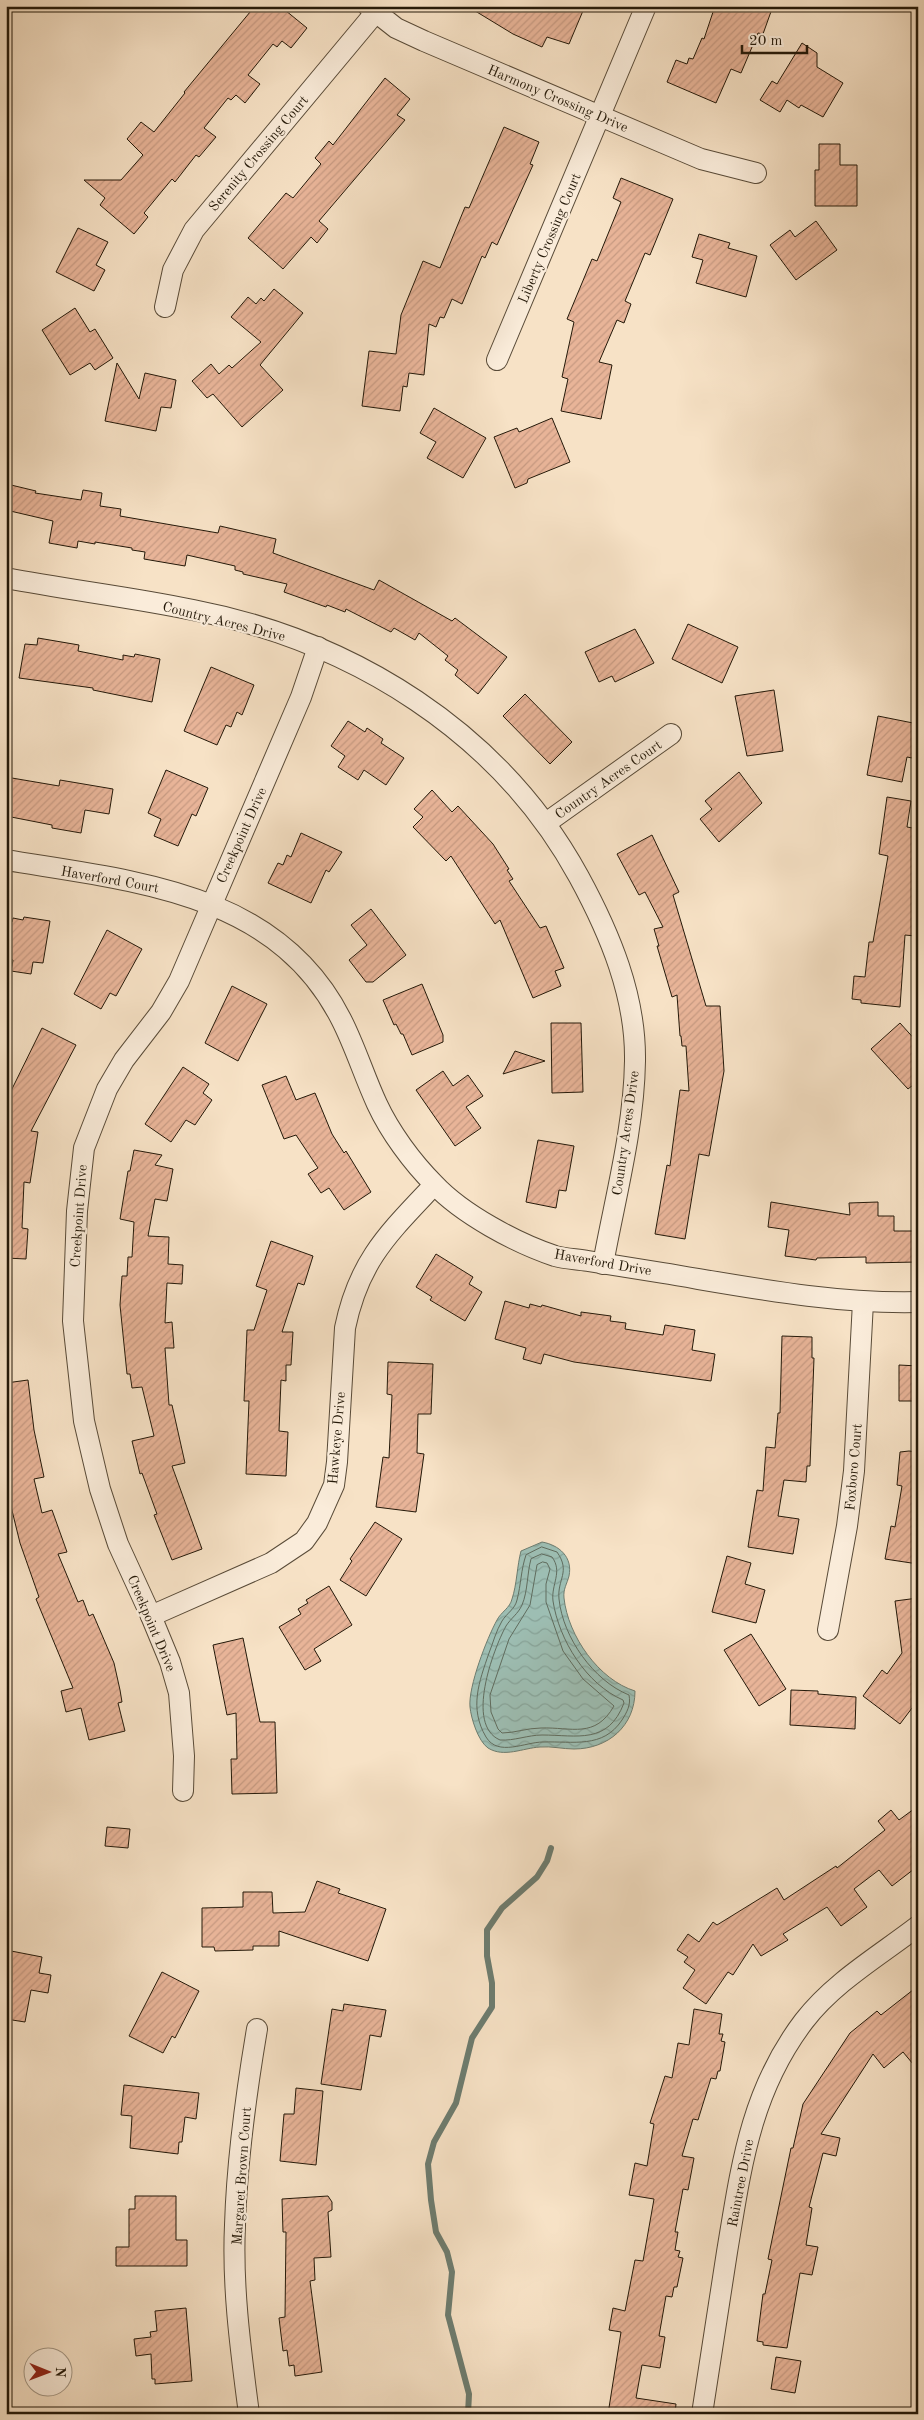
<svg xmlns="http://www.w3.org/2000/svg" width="924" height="2420" viewBox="0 0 924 2420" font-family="'Old Standard TT',serif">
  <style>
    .water { fill: url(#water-waves); stroke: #6d7c6f }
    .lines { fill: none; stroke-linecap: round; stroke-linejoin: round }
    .shore { stroke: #606c5e; stroke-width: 1 }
    .stream { stroke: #6d7c6f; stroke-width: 6 }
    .building { fill: url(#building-hatch); stroke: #241909 }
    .street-casing { stroke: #594b38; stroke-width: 22 }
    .street { stroke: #faecda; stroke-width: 20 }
    .labels { text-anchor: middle; stroke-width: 4.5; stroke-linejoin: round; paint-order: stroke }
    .street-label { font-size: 14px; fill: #241909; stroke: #faecda }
  </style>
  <defs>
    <pattern id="water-waves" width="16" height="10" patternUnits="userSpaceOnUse" patternTransform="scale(1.25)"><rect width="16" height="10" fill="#9dbeb3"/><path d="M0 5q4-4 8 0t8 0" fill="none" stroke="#87a399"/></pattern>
    <pattern id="building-hatch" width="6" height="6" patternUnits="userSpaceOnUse" patternTransform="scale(1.25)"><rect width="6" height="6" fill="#e8b498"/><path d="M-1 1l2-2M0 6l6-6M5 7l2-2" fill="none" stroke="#c79a82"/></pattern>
  </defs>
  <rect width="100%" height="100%" fill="#f7e2c6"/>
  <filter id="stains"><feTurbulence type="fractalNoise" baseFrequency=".004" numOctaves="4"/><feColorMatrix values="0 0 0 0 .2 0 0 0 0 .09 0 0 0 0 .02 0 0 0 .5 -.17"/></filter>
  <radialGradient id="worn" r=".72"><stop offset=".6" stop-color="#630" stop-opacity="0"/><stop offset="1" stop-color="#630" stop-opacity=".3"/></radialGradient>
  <path class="water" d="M542 1542C559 1545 573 1557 569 1576 567 1584 563 1589 564 1598 568 1636 599 1680 635 1691 635 1726 608 1749 574 1749 563 1749 551 1746 540 1747 523 1748 504 1758 488 1748 478 1741 471 1718 470 1707 468 1687 487 1638 497 1620 501 1612 510 1608 512 1599 517 1584 517 1566 521 1551Z"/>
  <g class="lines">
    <g class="shore">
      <path d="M542 1547 557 1552C571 1572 557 1579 559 1599 563 1638 594 1681 629 1695 631 1705 627 1712 622 1720 603 1749 573 1741 543 1742 525 1742 498 1757 486 1737 469 1708 479 1682 489 1653 493 1643 496 1631 502 1621 507 1613 515 1609 517 1600 521 1585 521 1569 526 1555Z"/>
      <path d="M542 1554 552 1557C563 1572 551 1584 553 1601 559 1640 586 1684 623 1700L624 1703C608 1745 577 1735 542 1735 528 1735 514 1741 500 1740 465 1725 493 1650 506 1626 511 1618 518 1614 522 1605 528 1591 527 1573 531 1559Z"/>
      <path d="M543 1562 547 1563 550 1569 546 1584V1602L563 1651 583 1679 614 1706C595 1739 572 1727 541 1728 527 1728 515 1733 502 1733L498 1729 491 1712 490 1695 509 1639 530 1605 537 1565Z"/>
    </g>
    <path class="stream" d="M468 2414 469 2394 448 2315 452 2272 447 2252 436 2232 431 2200 428 2164 434 2142 456 2103 472 2038 492 2007V1983L487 1956V1930L502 1908 537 1877 547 1861 551 1848"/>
  </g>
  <g class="building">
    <path d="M255 6H280L307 28 291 48 282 41 277 47 273 44 248 75 260 84 245 103 236 95 231 100 228 98 204 128 216 137 199 157 196 155 175 182 172 179 144 213 148 217 134 234 100 205 105 198 84 180H121L143 155 127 139 141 122 154 132 185 93 184 92Z"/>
    <path d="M467 6H585L569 44 547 37 542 47 513 34Z"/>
    <path d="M715 6H773L763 34 758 33 741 73 731 69 716 103 667 82 676 60 687 64 689 58 693 59 702 38 704 39Z"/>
    <path d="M802 43 817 53V67L843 83 823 117 801 105 799 108 787 100 780 112 760 100 772 81 777 84Z"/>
    <path d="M385 78 410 99 397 115 405 120 319 221 328 229 317 243 311 237 283 269 248 238 286 193 293 198 321 164 315 158 329 141 333 145Z"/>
    <path d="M504 127 539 142 530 164 533 165 497 245 492 242 485 258 482 256 462 304 452 299 444 318 440 317 436 327 429 324 424 375 409 373 407 387 403 386 400 411 362 406 369 351 396 354 401 315 423 261 440 268 465 207 469 208Z"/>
    <path d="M819 144H840V165H857V206H815V170H819Z"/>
    <path d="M621 178 673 199 650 255 645 253 625 301 631 304 624 323 617 320 599 362 612 365 601 419 561 411 568 379 562 377 574 322 567 319 592 259 597 261 621 202 613 198Z"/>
    <path d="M816 221 837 250 796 280 770 245 790 230 795 237Z"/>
    <path d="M78 228 108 242 96 265 105 270 94 291 56 272Z"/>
    <path d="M699 234 730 243 728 248 757 256 746 297 696 283 703 260 692 257Z"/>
    <path d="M274 289 303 313 260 365 283 390 242 427 213 394 207 398 192 381 211 364 219 374 229 365 232 368 261 342 231 317 248 297 256 304 261 298 264 301Z"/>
    <path d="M75 308 90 332 95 329 113 358 95 370 90 363 70 375 42 330Z"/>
    <path d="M117 363 139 399 145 373 176 380 171 408 161 407 156 431 105 421Z"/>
    <path d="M434 408 486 438 463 478 427 458 436 442 420 433Z"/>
    <path d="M552 418 570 462 528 479 527 483 515 488 494 437 517 428 519 432Z"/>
    <path d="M11 485 36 491 35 493 81 500 83 490 102 493 100 506 121 509 120 516 218 533 220 526 276 539 273 553 374 590 379 580 452 621 455 618 507 657 478 694 455 675 458 670 445 660 448 656 419 633 415 640 394 628 391 632 346 609 345 612 327 605 326 607 284 592 287 584 243 574V572L235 570V566L187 555 185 566 144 559 145 552 132 550V548L95 542V544L78 541 77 548 49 543 53 521 6 510V487H10Z"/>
    <path d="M688 624 738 647 722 683 672 659Z"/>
    <path d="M635 629 654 663 615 682 612 676 599 682 585 652Z"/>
    <path d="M38 638 79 645 78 651 123 660V655L134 657 135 654 160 659 152 702 93 690V688L19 678 25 644 37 645Z"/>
    <path d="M211 667 254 685 242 715 237 712 231 727 226 725 217 745 184 731Z"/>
    <path d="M774 690 783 751 747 756 735 696Z"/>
    <path d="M525 694 572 742 550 764 503 716Z"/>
    <path d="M878 716 918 724 915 748 912 758 907 757 902 782 867 775Z"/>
    <path d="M348 721 365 732 367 728 383 739 381 743 404 758 386 785 364 770 358 780 338 767 345 756 331 746Z"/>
    <path d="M166 770 208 788 196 816 192 814 178 846 154 836 161 819 148 813Z"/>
    <path d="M739 772 762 803 719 842 700 819 712 809 705 801Z"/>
    <path d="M6 777 59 786 60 780 113 789 109 814 85 810 81 833 52 828V825L6 816Z"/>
    <path d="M432 790 452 812 458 806 493 844 509 869 507 870 513 879 509 881 540 928 546 926 564 968 555 971 561 986 533 998 500 920 495 924 451 856 446 861 413 827 423 817 414 809Z"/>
    <path d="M887 797 911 801 907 827 918 829V918L915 936 905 935 900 1007 861 1003V1000L852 999 854 976 865 977 869 942H873L888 856 879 854Z"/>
    <path d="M301 833 342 852 329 872 326 870 311 903 268 883 278 863 283 865 287 855 291 857Z"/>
    <path d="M652 835 679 892 673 895 706 1006H720L724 1071 709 1156 699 1154 685 1239 655 1234 667 1165 670 1166 680 1090 689 1091 686 1046H682L681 1036H680L677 995 672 997 657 946H659L654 929 663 927 645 892 639 895 617 854Z"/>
    <path d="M371 909 406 955 373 982H366L349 960 367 945 351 925Z"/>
    <path d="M24 917 50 921 43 963 33 962 31 974 11 971 13 960 6 959V920L12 922 13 918 23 920Z"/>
    <path d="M107 930 142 949 116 996 110 993 101 1009 74 994Z"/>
    <path d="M422 984 443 1035V1042L412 1055 403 1034H401L396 1024 394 1025 383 1000Z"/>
    <path d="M232 986 267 1004 238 1061 205 1043Z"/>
    <path d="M551 1023H581L583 1092 552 1093Z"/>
    <path d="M900 1023 918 1043V1081L908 1089 871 1049Z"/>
    <path d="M42 1028 76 1045 31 1131 38 1132 30 1183 24 1182 22 1228 28 1229 26 1259 6 1258V1125L10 1093Z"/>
    <path d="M515 1051 545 1061 503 1074Z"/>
    <path d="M183 1067 209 1084 203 1093 212 1100 195 1125 186 1120 171 1142 145 1124Z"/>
    <path d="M443 1071 453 1086 468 1075 483 1096 466 1107 481 1128 455 1146 416 1090Z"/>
    <path d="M286 1076 296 1100 315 1093 332 1134 344 1153 346 1151 371 1192 344 1210 329 1188 321 1193 308 1174 318 1168 296 1135 284 1139 262 1085Z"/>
    <path d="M538 1140 574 1146 566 1191 559 1190 556 1208 526 1202Z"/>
    <path d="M134 1150 162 1155 155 1165 173 1169 167 1201 155 1199 148 1236 169 1237 168 1264 183 1265 182 1284 167 1283 165 1323 172 1322 174 1348H165L169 1405H172L185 1463 172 1466 202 1549 172 1560 154 1515 157 1514 142 1473 140 1474 132 1441 154 1436 142 1387 132 1388 130 1374H127L120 1305 122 1276H127L128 1257H132L134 1222 120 1219 128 1171H130Z"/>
    <path d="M771 1202 850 1215 849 1203 878 1202V1216H894V1231H918V1262L866 1263V1257L817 1258 816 1260 785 1256 789 1230 768 1227Z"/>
    <path d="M271 1241 313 1256 304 1285 298 1283 282 1332H293L291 1365H286V1381L281 1380 279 1431 288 1432 286 1476 246 1474 249 1401H244L247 1330H254L267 1290 256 1286Z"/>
    <path d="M436 1254 473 1277 469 1284 482 1292 465 1321 430 1300 432 1297 416 1287Z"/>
    <path d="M505 1301 529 1308 530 1304 541 1307 542 1305 581 1316V1312L611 1316 610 1321 626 1323 625 1329 663 1335 665 1325 695 1330 692 1350 715 1354 711 1381 574 1362 544 1354 541 1364 523 1359 526 1348 495 1339Z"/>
    <path d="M782 1336 812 1337V1358H814L810 1466H807L806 1482 784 1480 778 1516 799 1519 793 1554 748 1547 757 1490 763 1491 766 1447 775 1448 778 1413H780Z"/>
    <path d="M388 1362 433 1364 431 1414H418L417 1453 424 1454 416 1512 376 1507 383 1457 389 1458 392 1395 387 1394Z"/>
    <path d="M899 1365 918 1366V1401H899Z"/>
    <path d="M28 1380 34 1430 44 1477 34 1479 42 1513 52 1510 67 1552 58 1554 78 1602 83 1600 89 1616 93 1614 114 1663 120 1690 122 1702 118 1703 125 1731 89 1740 81 1708 66 1712 61 1691 73 1688 36 1599 39 1597 20 1543 6 1486V1383Z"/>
    <path d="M909 1451 918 1452V1564L885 1559 891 1526 895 1527 902 1486 897 1485 900 1452Z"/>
    <path d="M375 1522 402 1539 366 1596 340 1580 352 1561 350 1559Z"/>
    <path d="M727 1556 751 1563 745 1584 765 1590 756 1623 712 1612Z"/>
    <path d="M329 1586 352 1625 314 1649 321 1661 305 1670 279 1627 301 1614 298 1609 308 1603 306 1600Z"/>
    <path d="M918 1598V1700L900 1724 863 1696 882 1670 887 1674 902 1653 895 1601Z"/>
    <path d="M751 1634 786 1689 759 1706 724 1650Z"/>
    <path d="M243 1638 260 1722H275L277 1793 232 1794 231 1759H237L236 1713 227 1715 213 1645Z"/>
    <path d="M791 1690 818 1691V1694L856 1697 855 1729 790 1725Z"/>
    <path d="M918 1806V1866L892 1886 879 1870 854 1889 867 1907 841 1926 827 1907 783 1934 788 1940 761 1956 753 1944 733 1975 728 1972 706 2004 683 1988 695 1970 684 1962 688 1957 677 1950 688 1934 699 1942 713 1922 717 1925 777 1888 784 1900 836 1866 837 1868 885 1830 878 1821 891 1810 899 1820Z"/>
    <path d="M107 1827 130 1829 128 1848 105 1846Z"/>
    <path d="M317 1881 340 1889 338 1893 386 1909 368 1961 279 1931V1946H253V1950L215 1951 214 1947H202V1908L243 1907V1892H272L273 1913 305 1912Z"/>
    <path d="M6 1950 42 1957 39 1973 51 1975 48 1993 31 1990 25 2022 6 2019Z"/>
    <path d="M162 1972 199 1991 175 2038 172 2036 163 2053 129 2036Z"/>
    <path d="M918 1986V2070L903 2052 884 2068 873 2054 821 2134 840 2138 836 2156 823 2153 809 2207 812 2208 806 2245 818 2247 812 2275 800 2273 787 2348 763 2345V2342L757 2341 763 2294H765L772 2260 768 2259 791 2148H793L803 2104 850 2033 877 2011 881 2015Z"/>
    <path d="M344 2004 386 2010 381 2037 370 2035 361 2090 321 2084 332 2009 343 2011Z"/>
    <path d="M694 2009 722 2014 719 2034H723L721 2041 725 2042 720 2071H718L716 2079 711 2078 698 2120 693 2119 682 2156 694 2158 688 2190 683 2189 675 2232H678L675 2250 680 2251 678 2257 683 2258 677 2287H674L672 2297 666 2296 659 2336 665 2337 660 2368 642 2365 636 2398 676 2404 675 2414H608L621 2332 609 2330 613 2308 625 2311 635 2260 643 2261 654 2199 629 2195 635 2163 647 2166 654 2124 650 2123 665 2076 672 2078 678 2043 689 2045Z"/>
    <path d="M124 2085 199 2093 196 2119 185 2117 182 2142H179L178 2154 130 2148 132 2116 121 2115Z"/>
    <path d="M296 2088 323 2091 316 2165 280 2161 284 2114H294Z"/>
    <path d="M135 2196H176V2240H187V2266H116V2247H129V2209H135Z"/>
    <path d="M328 2196 332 2202V2210L328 2212 331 2257 314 2258 315 2280 310 2281 322 2372 295 2376 294 2365 289 2366 287 2350 283 2351 279 2318 285 2317 286 2232H283L282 2199Z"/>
    <path d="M186 2308 192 2381 155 2384V2379H152L151 2354 136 2356 134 2339 151 2337 150 2332 157 2331 155 2311Z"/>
    <path d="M776 2357 801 2361 795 2393 771 2389Z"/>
  </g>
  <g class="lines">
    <defs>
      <g id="street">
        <path d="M368 6 396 28 424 41 701 159 756 173"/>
        <path d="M165 307 173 270 194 230 375 13"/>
        <path d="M497 360 646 6"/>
        <path d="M6 578C68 590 131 597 193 610 353 641 500 732 579 877 610 934 636 996 635 1061 634 1129 615 1198 603 1264"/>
        <path d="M546 823 671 734"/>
        <path d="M6 860C132 881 276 891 341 1019 355 1046 364 1076 377 1104 390 1132 412 1162 434 1184 462 1214 516 1243 555 1256 566 1259 577 1259 588 1261 613 1265 638 1269 663 1273 748 1287 832 1304 918 1302"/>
        <path d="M151 1616 271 1563 304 1541 317 1523 334 1485 337 1462 345 1328C359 1260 389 1233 434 1185"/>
        <path d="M828 1630 847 1526 854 1471 863 1302"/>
        <path d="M183 1791 184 1756 179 1693 170 1662 151 1616 118 1544 100 1489 84 1421 73 1321 77 1211 84 1148 107 1089 124 1060 161 1012 179 981 301 697 318 647"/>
        <path d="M249 2414C241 2352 232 2288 235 2225 237 2159 246 2094 257 2029"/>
        <path d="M702 2414C710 2360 719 2306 727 2252 741 2168 750 2092 804 2021 834 1982 879 1956 918 1926"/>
      </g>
    </defs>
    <use href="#street" class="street-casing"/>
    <use href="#street" class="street"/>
  </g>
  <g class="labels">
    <g class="street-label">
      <text transform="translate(558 98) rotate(23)" y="5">Harmony Crossing Drive</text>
      <text transform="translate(258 153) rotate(-50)" y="5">Serenity Crossing Court</text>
      <text transform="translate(549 238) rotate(-67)" y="5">Liberty Crossing Court</text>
      <text transform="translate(224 621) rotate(14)" y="5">Country Acres Drive</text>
      <text transform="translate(608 779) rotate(-35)" y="5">Country Acres Court</text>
      <text transform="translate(241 835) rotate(-66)" y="5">Creekpoint Drive</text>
      <text transform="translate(110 879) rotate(10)" y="5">Haverford Court</text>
      <text transform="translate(625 1133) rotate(-82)" y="5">Country Acres Drive</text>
      <text transform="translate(78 1216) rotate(-86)" y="5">Creekpoint Drive</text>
      <text transform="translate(603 1262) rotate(10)" y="5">Haverford Drive</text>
      <text transform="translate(336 1438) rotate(-85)" y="5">Hawkeye Drive</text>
      <text transform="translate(853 1467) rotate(-85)" y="5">Foxboro Court</text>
      <text transform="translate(152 1623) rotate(67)" y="5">Creekpoint Drive</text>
      <text transform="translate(241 2176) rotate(-86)" y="5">Margaret Brown Court</text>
      <text transform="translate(740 2183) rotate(-79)" y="5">Raintree Drive</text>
    </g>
  </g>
  <rect width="924" height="2420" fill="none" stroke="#f7e2c6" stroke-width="25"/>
  <rect x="8" y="8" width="909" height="2405" fill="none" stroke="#241909" stroke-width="2.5"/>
  <rect x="12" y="12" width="899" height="2395" fill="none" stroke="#241909"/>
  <g transform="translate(48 2372) rotate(91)"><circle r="24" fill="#faecda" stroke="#a49886"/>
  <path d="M0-4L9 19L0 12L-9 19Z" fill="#8f2418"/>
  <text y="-8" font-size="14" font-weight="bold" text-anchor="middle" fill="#241909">N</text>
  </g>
  <path d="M742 45v8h65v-8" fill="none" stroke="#241909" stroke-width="2.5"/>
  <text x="749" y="45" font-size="15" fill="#241909" stroke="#faecda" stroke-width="4" paint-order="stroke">20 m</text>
  <rect width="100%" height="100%" filter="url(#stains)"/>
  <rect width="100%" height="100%" fill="url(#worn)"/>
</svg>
